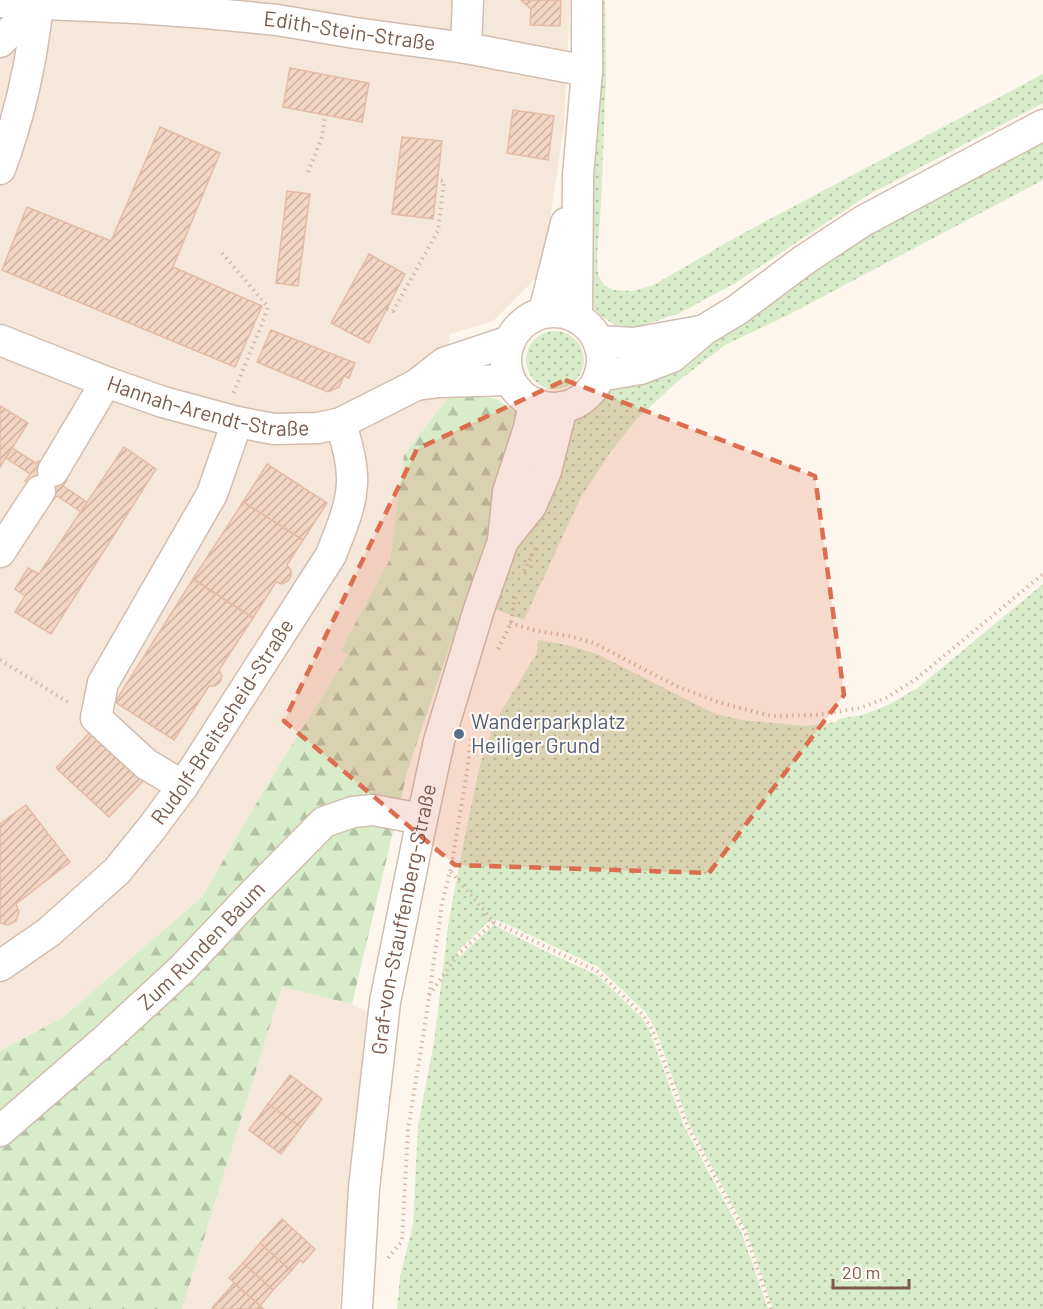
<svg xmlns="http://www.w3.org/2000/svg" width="1043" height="1309" viewBox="0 0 1043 1309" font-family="Barlow,sans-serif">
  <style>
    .residential { fill: #f5e8da }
    .grass { fill: url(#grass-dots) }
    .forest { fill: url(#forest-firs) }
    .building { fill: url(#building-hatch); stroke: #e6bba3; stroke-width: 1.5 }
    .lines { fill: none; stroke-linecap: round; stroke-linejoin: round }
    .minor-casing { stroke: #d1beb0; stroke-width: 33 }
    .path { stroke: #d9b8a5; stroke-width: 4; stroke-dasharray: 1.5 4.5; stroke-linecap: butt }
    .minor { stroke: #fff; stroke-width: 30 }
    .marked { fill: #dc6d51; fill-opacity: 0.2; stroke: #dc6d51; stroke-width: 4.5; stroke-dasharray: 12 8; stroke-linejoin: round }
    .service-dot { fill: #5c6f8a; stroke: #fffaf3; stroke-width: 2 }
    .labels { text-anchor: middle; stroke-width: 4.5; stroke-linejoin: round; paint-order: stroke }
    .street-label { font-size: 21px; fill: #7a5c4d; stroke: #fffaf3 }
    .service-label { font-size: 21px; fill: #4e5e75; stroke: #fffaf3; text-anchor: start }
  </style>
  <defs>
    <pattern id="grass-dots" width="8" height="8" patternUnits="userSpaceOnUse" patternTransform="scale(1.5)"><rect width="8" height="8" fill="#d8ecc9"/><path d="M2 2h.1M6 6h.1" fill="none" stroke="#b4c2a5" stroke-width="1.8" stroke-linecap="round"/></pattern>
    <pattern id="forest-firs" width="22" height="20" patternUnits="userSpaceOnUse" patternTransform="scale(1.5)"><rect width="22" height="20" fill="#d8ecc9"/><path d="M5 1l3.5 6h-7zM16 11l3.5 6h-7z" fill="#b4c2a5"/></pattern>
    <pattern id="building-hatch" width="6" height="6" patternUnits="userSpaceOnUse" patternTransform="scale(1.5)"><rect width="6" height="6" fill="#f3d5c3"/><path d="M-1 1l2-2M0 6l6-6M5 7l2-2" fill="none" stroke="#cab0a1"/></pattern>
  </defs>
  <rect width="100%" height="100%" fill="#fdf6ec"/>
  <g class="residential">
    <path d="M0 0H570L564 125 542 272 493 321 449 334 453 391 404 455 390 559 341 650 348 655 270 780 202 897 62 1018 0 1051Z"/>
    <path d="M282 987 352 1004 367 1012 339 1309H182Z"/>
  </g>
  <g class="grass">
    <path d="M598 0H605L606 76 601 205 597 256 598 275 604 285 614 290 631 291 652 286 738 236 1043 74V103L868 195 737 282 682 312 639 327 615 325 600 315 592 304 588 258 599 74Z"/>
    <path d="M1043 135V180L790 314 725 345 677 382 637 419 612 450 581 497 524 620 489 607 573 418 626 379 789 279Z"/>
    <circle cx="555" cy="360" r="29"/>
    <path d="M1043 584V1309H773L747 1232 689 1124 655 1028 646 1013 598 967 498 920H494L488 922 458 951V958L494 925 543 950 597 975 641 1017 649 1029 684 1126 742 1234 768 1309H397L400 1277 413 1225 418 1126 434 1042 449 919 468 821 480 765 495 721 537 653 538 640 567 645 597 654 713 713 741 720 806 726 836 722 838 719 862 715 888 705 919 687Z"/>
  </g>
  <path class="forest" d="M453 391 496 399 520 415 522 435 408 769 352 1004 282 987 182 1309H0V1051L62 1018 202 897 270 780 348 655 341 650 390 559 404 455Z"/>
  <g class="building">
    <path d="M521 0H561L560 26 530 25 531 9Z"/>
    <path d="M290 68 369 83 362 122 283 107Z"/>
    <path d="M513 110 554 116 548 160 507 153Z"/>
    <path d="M160 127 220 153 173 267 262 306 235 367 2 270 27 207 111 241Z"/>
    <path d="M402 137 442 141 433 219 392 214Z"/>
    <path d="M287 191 310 194 298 286 276 283Z"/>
    <path d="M369 254 405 274 369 343 331 323Z"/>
    <path d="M271 330 355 363 349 378 344 376 339 387 328 392 257 362Z"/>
    <path d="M0 406 28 423 0 467Z"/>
    <path d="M124 447 156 469 51 634 15 612 25 596 15 589 28 568 39 574Z"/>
    <path d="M12 448 37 464 38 461 67 480 63 486 87 502 81 512 57 496 53 500 25 481 30 474 6 458Z"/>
    <path d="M267 464 327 503 303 540 243 502Z"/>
    <path d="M243 502 303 540 287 565 291 570V576L288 581 282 584 276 582 253 618 193 579Z"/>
    <path d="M193 579 253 618 219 670 222 676 220 682 215 686H209L174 740 115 702Z"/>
    <path d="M94 728 146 778 109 817 56 768Z"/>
    <path d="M26 805 70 862 16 904 19 912 16 921 8 925 0 923V824Z"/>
    <path d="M290 1075 322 1099 301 1127 268 1104Z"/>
    <path d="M268 1104 301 1127 281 1154 249 1130Z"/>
    <path d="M282 1219 315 1249 303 1263 300 1260 291 1271 260 1243Z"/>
    <path d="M260 1243 291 1271 273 1290 243 1263Z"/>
    <path d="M243 1263 273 1290 260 1306 229 1278Z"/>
    <path d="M234 1283 260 1306 264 1309H213L212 1308Z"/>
  </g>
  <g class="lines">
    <defs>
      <g id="minor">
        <path id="s1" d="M0 2 136 8 206 13 277 20 355 33 466 48 587 71"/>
        <path d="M0 42 38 4"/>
        <path d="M466 48 468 0"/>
        <path d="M0 169C20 116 32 60 38 4"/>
        <path d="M544 312 566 223"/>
        <circle cx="554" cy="360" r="48"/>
        <path d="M577 318 578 176 587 71V0"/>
        <path id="s2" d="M0 340 106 382 163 402 237 422 274 429 318 428 341 423 416 385 444 363 510 341"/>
        <path d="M598 341 634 343 701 331"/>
        <path d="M599 376 640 369 672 357 704 330 737 310 804 260 863 221 1043 125"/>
        <path d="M416 385 439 382 510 380"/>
        <path d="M53 471 106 382"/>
        <path d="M503 541 531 506 546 471 562 407"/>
        <path d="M0 552 40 491"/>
        <path d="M183 786 146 764 96 718 103 683 212 494 237 422"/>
        <path id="s3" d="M0 966 49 932 117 871 151 829 183 786 331 555C340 531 351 508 352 483 353 463 346 442 341 423"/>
        <path id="s4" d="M0 1131 105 1040 181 970 252 895 324 822 353 812 373 810 422 819"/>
        <path id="s5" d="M357 1309 364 1188 385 1002 422 819 439 741 479 609 503 541 508 492 529 428 534 403"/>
      </g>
    </defs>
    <use href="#minor" class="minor-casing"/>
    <g class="path">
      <path d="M308 172 322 137 325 115"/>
      <path d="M222 253 268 307 262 324 233 394"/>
      <path d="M387 309 393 311 438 231 444 181 437 180"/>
      <path d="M524 571 536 548"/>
      <path d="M510 623 537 631 569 636 594 643 676 686 718 702 771 716 816 715 860 708 886 698 916 679 1043 574"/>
      <path d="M498 649 511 623 515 597"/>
      <path d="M0 660 71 704"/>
      <path d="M451 872 494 922 597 971 643 1015 652 1029 687 1125 745 1232 771 1309"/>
      <path d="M429 995 459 953 494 922"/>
      <path d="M388 1258 402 1241 408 1129 424 1031 442 904 452 863 467 771 471 739"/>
    </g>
    <use href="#minor" class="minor"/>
  </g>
  <path class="marked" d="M565 380 815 476 844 695 709 873 455 865 284 721 417 449Z"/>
  <circle class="service-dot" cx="459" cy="734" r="6"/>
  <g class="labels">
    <g class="street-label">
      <text dy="7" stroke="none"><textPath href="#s1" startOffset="351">Edith-Stein-Straße</textPath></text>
      <text dy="7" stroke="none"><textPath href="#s2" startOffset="220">Hannah-Arendt-Straße</textPath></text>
      <text dy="7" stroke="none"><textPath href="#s3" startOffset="334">Rudolf-Breitscheid-Straße</textPath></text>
      <text dy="7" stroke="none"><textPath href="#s5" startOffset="393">Graf-von-Stauffenberg-Straße</textPath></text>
      <text dy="7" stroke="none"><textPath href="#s4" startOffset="274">Zum Runden Baum</textPath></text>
    </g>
    <g class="service-label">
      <text x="471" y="729">Wanderparkplatz<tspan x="471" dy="24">Heiliger Grund</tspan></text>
    </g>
  </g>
  <path d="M833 1279v9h76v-9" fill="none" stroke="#7a5c4d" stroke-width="3"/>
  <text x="842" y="1279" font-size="18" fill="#7a5c4d" stroke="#fffaf3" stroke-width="4.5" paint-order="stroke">20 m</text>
</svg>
